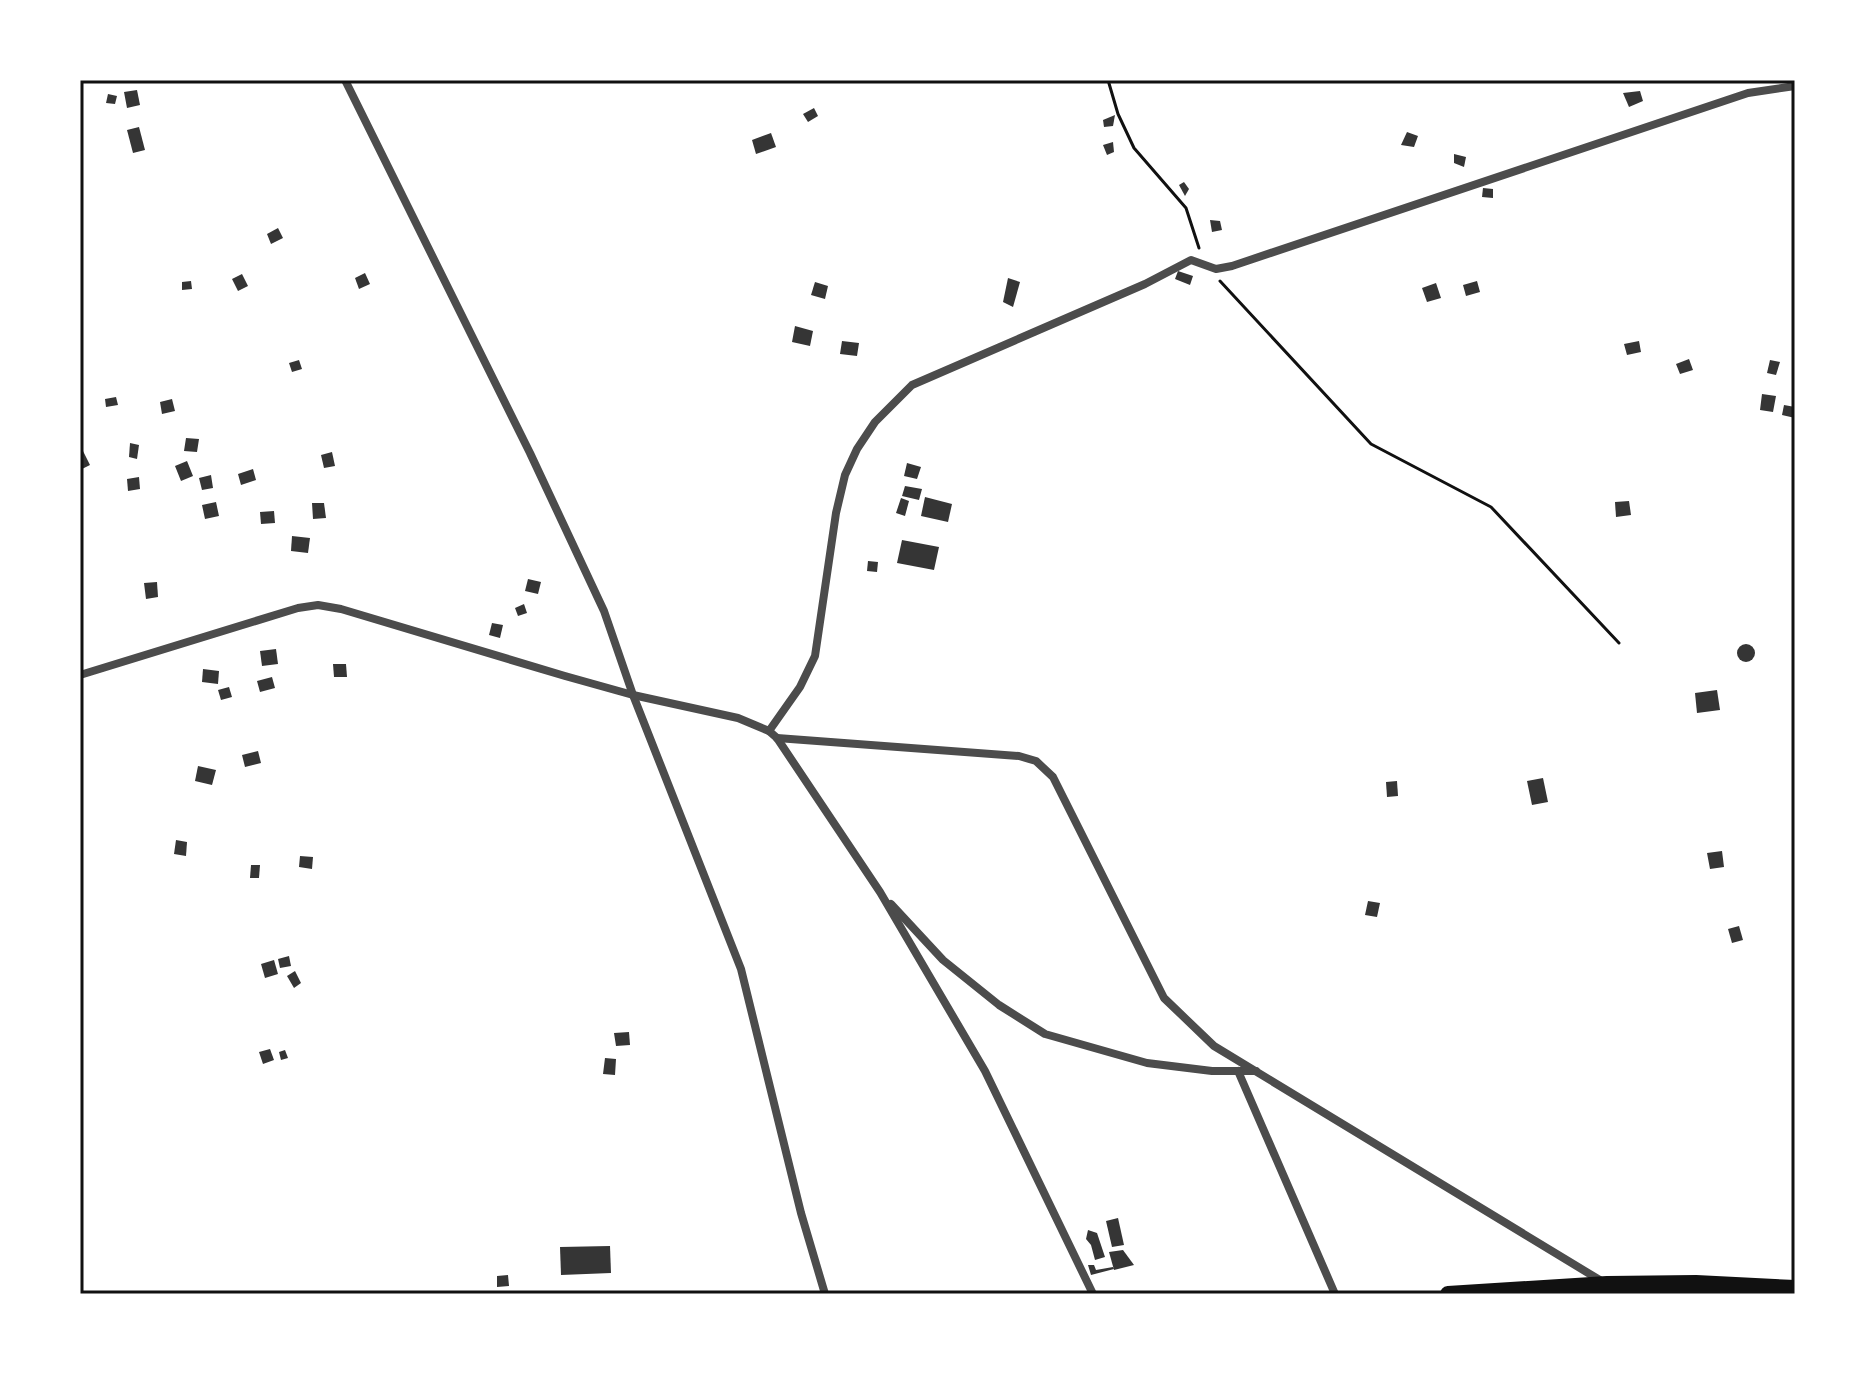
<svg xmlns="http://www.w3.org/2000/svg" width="1875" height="1374" viewBox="0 0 1875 1374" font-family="Cabin,sans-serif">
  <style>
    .building { fill: #353535 }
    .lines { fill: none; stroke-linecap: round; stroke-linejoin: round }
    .path { stroke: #111; stroke-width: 3 }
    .minor { stroke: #4c4c4c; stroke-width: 8 }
    .primary { stroke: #111; stroke-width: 16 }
    .neatline { fill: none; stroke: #111; stroke-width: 3 }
  </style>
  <rect width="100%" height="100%" fill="#fff"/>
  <g class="building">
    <path d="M137 90 140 105 127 108 124 92Z"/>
    <path d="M1640 91 1643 101 1629 107 1623 93Z"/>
    <path d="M108 94 117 96 115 104 106 103Z"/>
    <path d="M814 108 818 116 808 122 803 114Z"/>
    <path d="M1115 115 1113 126 1104 127 1103 120Z"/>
    <path d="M139 127 145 150 133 153 127 130Z"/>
    <path d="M1407 132 1418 136 1414 147 1401 145Z"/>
    <path d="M771 133 776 147 756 154 752 140Z"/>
    <path d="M1113 142 1114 152 1107 155 1103 145Z"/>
    <path d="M1454 154 1466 157 1464 167 1454 163Z"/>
    <path d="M1184 182 1189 189 1185 196 1179 185Z"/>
    <path d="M1483 188 1493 189V198L1482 197Z"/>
    <path d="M1210 220 1220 221 1222 230 1212 232Z"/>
    <path d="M278 228 283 238 271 244 267 234Z"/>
    <path d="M1178 271 1193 276 1190 285 1175 279Z"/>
    <path d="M365 273 370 284 359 289 355 278Z"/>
    <path d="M242 274 248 286 238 291 232 279Z"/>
    <path d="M1008 278 1020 282 1013 307 1003 302Z"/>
    <path d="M191 281 192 289 182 290V282Z"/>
    <path d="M1477 281 1480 292 1466 296 1463 285Z"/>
    <path d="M815 282 828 286 825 299 811 295Z"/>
    <path d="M1436 283 1441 298 1427 302 1422 288Z"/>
    <path d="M795 326 813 331 810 346 792 342Z"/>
    <path d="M842 341 859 343 857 356 840 354Z"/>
    <path d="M1639 341 1641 352 1627 355 1624 344Z"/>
    <path d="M1689 359 1693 370 1680 374 1676 364Z"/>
    <path d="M299 360 302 369 292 372 289 363Z"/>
    <path d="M1770 360 1780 362 1776 375 1767 373Z"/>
    <path d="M1762 394 1776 396 1773 412 1760 410Z"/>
    <path d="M116 397 118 405 106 407 105 399Z"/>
    <path d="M172 399 175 411 162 414 160 402Z"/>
    <path d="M1784 405 1795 407V418L1782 415Z"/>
    <path d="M186 438 199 439 197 452 184 451Z"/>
    <path d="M130 443 139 445 137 459 129 457Z"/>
    <path d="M83 451 90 465 80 470V453Z"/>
    <path d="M332 452 335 466 324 468 321 455Z"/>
    <path d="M187 461 193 476 181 481 175 466Z"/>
    <path d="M907 463 921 467 917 479 904 476Z"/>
    <path d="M253 469 256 480 241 485 238 474Z"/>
    <path d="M211 475 213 488 202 490 199 478Z"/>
    <path d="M139 477 140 489 128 491 127 479Z"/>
    <path d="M905 486 922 489 919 500 902 496Z"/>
    <path d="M925 497 952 504 948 522 921 516Z"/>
    <path d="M901 498 909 501 905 516 896 513Z"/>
    <path d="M1629 501 1631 515 1616 517 1615 502Z"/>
    <path d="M216 502 219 516 205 519 202 505Z"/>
    <path d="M312 503H324L326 518 313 519Z"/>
    <path d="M274 511 275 523 261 524 260 512Z"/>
    <path d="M292 536 310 538 308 553 291 551Z"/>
    <path d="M902 540 939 547 934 570 897 563Z"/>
    <path d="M868 561 878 562 877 572 867 571Z"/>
    <path d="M528 579 541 582 538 594 525 591Z"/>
    <path d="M157 582 158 597 146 599 144 583Z"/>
    <path d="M524 604 527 613 518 616 515 608Z"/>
    <path d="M492 623 503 625 500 638 489 635Z"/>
    <circle cx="1746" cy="653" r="9"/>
    <path d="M276 649 278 664 262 666 260 651Z"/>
    <path d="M333 664H346L347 677H334Z"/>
    <path d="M203 669 219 671 218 684 202 682Z"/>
    <path d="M272 677 275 688 260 692 257 681Z"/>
    <path d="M229 687 232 697 221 700 218 690Z"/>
    <path d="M1717 690 1720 710 1697 713 1695 693Z"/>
    <path d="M258 751 261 763 245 767 242 755Z"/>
    <path d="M198 766 216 770 212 785 195 781Z"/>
    <path d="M1543 778 1548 802 1532 805 1527 781Z"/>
    <path d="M1397 781 1398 796 1387 797 1386 782Z"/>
    <path d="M176 840 187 842 186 856 174 854Z"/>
    <path d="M1722 851 1724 867 1710 869 1707 853Z"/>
    <path d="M300 856 313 857 312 869 299 867Z"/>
    <path d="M251 865H260L259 878H250Z"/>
    <path d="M1368 901 1380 903 1377 917 1365 915Z"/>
    <path d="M1739 926 1743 940 1732 943 1728 929Z"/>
    <path d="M289 956 291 966 280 968 278 959Z"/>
    <path d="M274 960 278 974 265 978 261 964Z"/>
    <path d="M295 971 301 983 294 988 287 976Z"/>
    <path d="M629 1032 630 1045 616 1046 614 1033Z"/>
    <path d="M270 1049 274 1060 263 1064 259 1052Z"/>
    <path d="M285 1050 288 1058 281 1060 279 1052Z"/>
    <path d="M605 1058 616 1059 615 1075 603 1074Z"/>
    <path d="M1118 1218 1124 1245 1112 1247 1106 1221Z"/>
    <path d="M1088 1230 1097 1233 1105 1257 1095 1260 1091 1245 1086 1239Z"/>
    <path d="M610 1246 611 1273 561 1275 560 1247Z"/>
    <path d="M1123 1250 1134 1265 1114 1270 1109 1252Z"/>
    <path d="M1088 1265H1094L1096 1270 1113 1267 1114 1269 1091 1275Z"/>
    <path d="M508 1275 509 1286 497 1287V1276Z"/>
  </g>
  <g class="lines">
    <g class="path">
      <path d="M1108 80 1118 114 1134 148 1186 208 1199 248"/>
      <path d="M1220 281 1371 444 1491 507 1619 643"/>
    </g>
    <g class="minor">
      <path d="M345 80 530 453 604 611 633 695 741 969 801 1213 825 1294"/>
      <path d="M80 675 298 608 318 605 341 609 565 676 633 695 738 718 769 731 777 738 880 892 985 1071 1093 1294"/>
      <path d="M769 731 800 687 815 656 836 513 845 475 857 449 875 422 912 385 1145 284 1191 260 1216 269 1232 266 1748 93 1795 86"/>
      <path d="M777 738 1019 756 1036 761 1053 777 1164 998 1214 1046 1603 1282"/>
      <path d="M891 904 943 960 999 1005 1045 1034 1147 1063 1212 1071H1256"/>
      <path d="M1238 1071 1335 1294"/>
    </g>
    <path class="primary" d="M1448 1294 1607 1284 1696 1283 1795 1288"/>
  </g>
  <rect width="1875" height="1374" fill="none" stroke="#ffffff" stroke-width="164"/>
  <rect x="82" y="82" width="1711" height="1210" class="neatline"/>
</svg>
